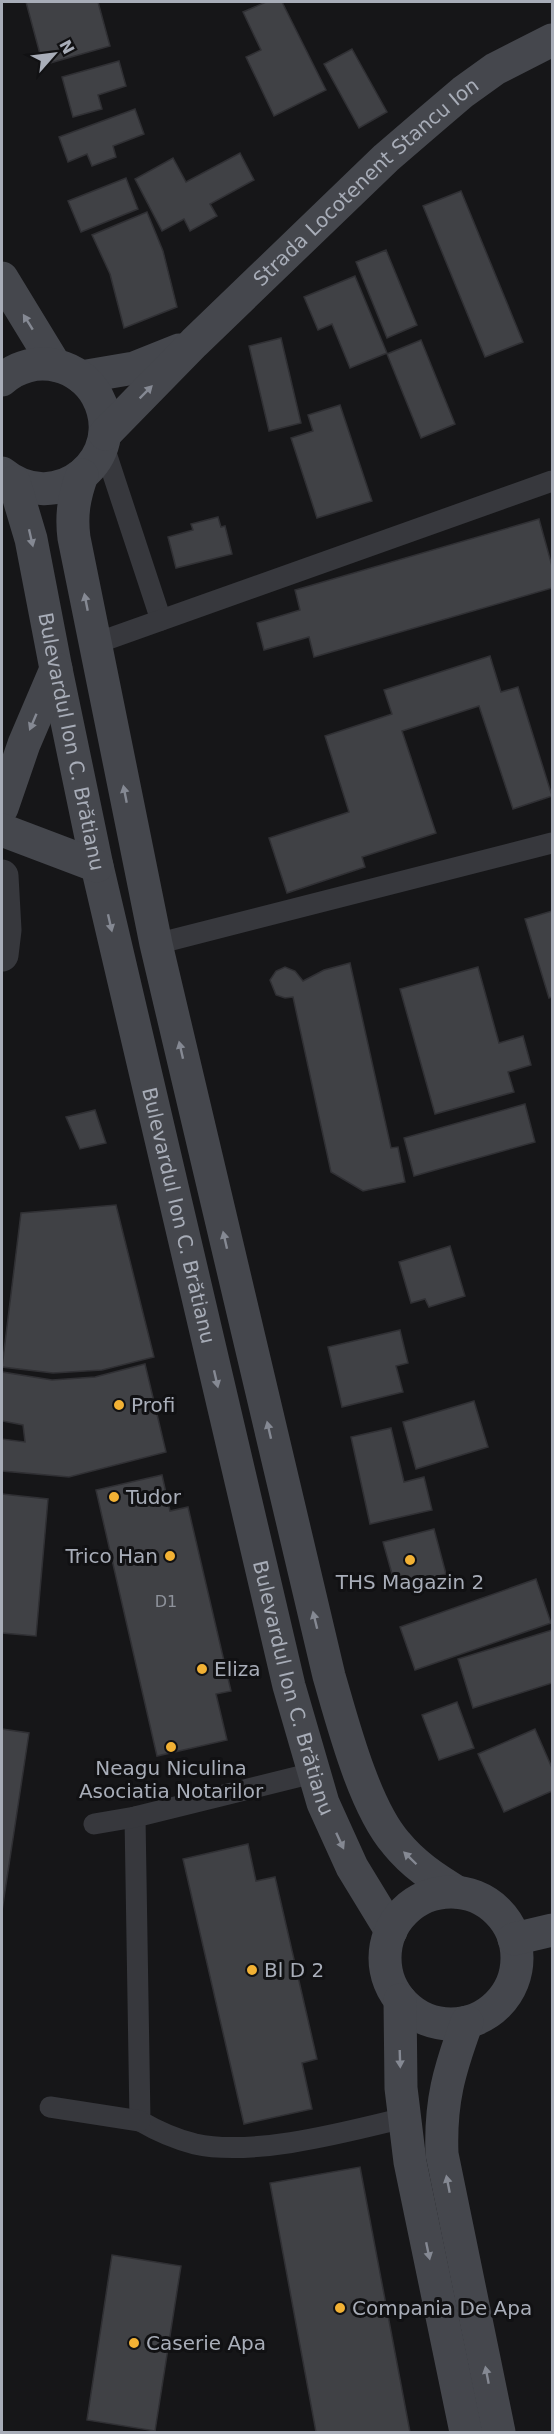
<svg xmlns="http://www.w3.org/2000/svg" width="554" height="2434" viewBox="0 0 554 2434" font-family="'DejaVu Sans',sans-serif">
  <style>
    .building { fill: #404145; stroke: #303034; stroke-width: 1.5 }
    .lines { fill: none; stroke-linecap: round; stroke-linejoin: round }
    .lane { stroke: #37383d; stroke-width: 21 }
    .street { stroke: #37383d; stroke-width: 33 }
    .secondary { stroke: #45474d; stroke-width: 33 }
    .oneway { fill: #858993 }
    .poi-dot { fill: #f2b134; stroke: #111113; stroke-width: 2 }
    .labels { text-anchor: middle; stroke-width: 6; stroke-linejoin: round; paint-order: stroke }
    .number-label { font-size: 16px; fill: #8e929b }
    .street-label { font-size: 20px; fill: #a8adb8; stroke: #111113 }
    .poi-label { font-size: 20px; fill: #a8adb8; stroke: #111113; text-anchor: start }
  </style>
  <rect width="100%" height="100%" fill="#161618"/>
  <g class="building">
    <path d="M26 2H98L110 46 43 65Z"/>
    <path d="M266 2H282L326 90 274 116 246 57 261 50 243 12Z"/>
    <path d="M352 49 387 112 359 128 324 64Z"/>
    <path d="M119 61 126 86 98 95 102 109 73 117 62 77Z"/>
    <path d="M135 109 144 134 113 146 116 157 92 166 87 154 68 162 59 137Z"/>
    <path d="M240 153 254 180 210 204 217 216 190 231 184 219 162 231 135 179 173 158 186 182Z"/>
    <path d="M126 178 138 209 81 232 68 201Z"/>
    <path d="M461 191 523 342 485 357 423 206Z"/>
    <path d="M147 212 163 251 177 307 124 328 110 274 92 235Z"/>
    <path d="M386 250 417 325 387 338 356 262Z"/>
    <path d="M355 276 387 353 350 368 332 324 318 330 304 297Z"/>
    <path d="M281 338 301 423 269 431 249 346Z"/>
    <path d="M421 340 455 424 421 438 387 354Z"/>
    <path d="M340 405 372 501 317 518 291 438 313 431 308 415Z"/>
    <path d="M218 517 221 527 225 526 232 554 176 568 168 537 193 530 191 524Z"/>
    <path d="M539 519 552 566V588L314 657 309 637 264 650 257 623 300 610 295 590Z"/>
    <path d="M490 656 501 692 518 687 552 796 513 809 479 706 402 731 436 833 362 857 365 867 287 893 269 838 349 812 325 736 392 714 384 690Z"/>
    <path d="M552 911V997L549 998 525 919Z"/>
    <path d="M350 963 391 1148 398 1147 405 1182 363 1191 331 1172 293 997 285 998 276 995 270 980 276 971 285 967 295 971 303 981 324 970Z"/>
    <path d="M478 967 499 1043 523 1036 531 1065 508 1072 514 1092 435 1114 400 989Z"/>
    <path d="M525 1104 535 1142 414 1176 404 1138Z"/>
    <path d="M95 1110 106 1143 80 1149 66 1117Z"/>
    <path d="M116 1205 154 1357 102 1370 53 1373 2 1367 21 1213Z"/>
    <path d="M450 1246 465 1296 429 1307 425 1299 411 1303 399 1262Z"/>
    <path d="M400 1330 408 1363 396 1366 403 1392 342 1407 328 1347Z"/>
    <path d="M145 1364 166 1452 69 1477 2 1471V1439L25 1442 23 1425 2 1421V1372L52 1380 95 1377Z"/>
    <path d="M474 1401 488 1447 416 1469 403 1422Z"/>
    <path d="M391 1428 404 1482 424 1477 432 1510 370 1524 351 1437Z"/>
    <path d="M162 1475 170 1511 188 1507 231 1691 216 1694 227 1740 157 1756 96 1490Z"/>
    <path d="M2 1494 48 1499 36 1636 2 1633Z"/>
    <path d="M434 1529 446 1574 396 1588 383 1542Z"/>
    <path d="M536 1579 551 1623 415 1670 400 1627Z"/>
    <path d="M552 1630V1683L473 1708 458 1659Z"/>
    <path d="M457 1702 474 1748 439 1760 422 1715Z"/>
    <path d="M2 1729 29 1733 2 1911Z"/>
    <path d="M535 1729 552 1768V1791L504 1812 478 1754Z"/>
    <path d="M248 1844 256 1881 275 1877 317 2059 302 2063 312 2109 244 2124 183 1859Z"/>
    <path d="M360 2167 410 2432H316L270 2183Z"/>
    <path d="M112 2255 181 2266 155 2431 87 2420Z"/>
  </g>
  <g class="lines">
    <g class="lane">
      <path d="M103 444 161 620"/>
      <path d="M94 644 552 481"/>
      <path d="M156 944 552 843"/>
      <path d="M135 1817 140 2121C157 2131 175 2139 195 2144 253 2157 346 2132 404 2118"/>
      <path d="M94 1824 135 1817 313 1773"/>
      <path d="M50 2107 140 2121"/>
    </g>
    <path class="street" d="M2 876 5 930 2 955"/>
    <g class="secondary">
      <path d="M2 278 55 365"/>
      <path d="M81 377 134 368 179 350"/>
      <path d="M2 380C17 366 38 361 58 366 74 370 89 381 97 396 130 458 56 518 2 473"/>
      <path id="s1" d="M105 434 194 343 386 158 429 121 463 92 495 69 552 40"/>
      <path d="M82 475C74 497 71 515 74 538L156 944 329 1676C343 1724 364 1806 396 1843 413 1864 434 1878 457 1892"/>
      <path id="s2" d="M14 482 31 539 56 669 97 866 289 1686 323 1803 352 1867 391 1931"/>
      <path d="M2 808 24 744 56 669"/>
      <path d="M2 830 97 866"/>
      <circle cx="451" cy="1958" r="66"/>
      <path d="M514 1939 552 1930"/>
      <path d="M400 2000 401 2088 410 2162 466 2432"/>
      <path d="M467 2022C449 2071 440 2102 442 2154L499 2432"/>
    </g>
  </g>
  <defs><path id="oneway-solid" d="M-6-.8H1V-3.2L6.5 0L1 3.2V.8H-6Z" transform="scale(1.5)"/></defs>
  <g class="oneway">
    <use href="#oneway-solid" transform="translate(28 322) rotate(-122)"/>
    <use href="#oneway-solid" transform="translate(146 392) rotate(-45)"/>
    <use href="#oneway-solid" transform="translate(31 538) rotate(77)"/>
    <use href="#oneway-solid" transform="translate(86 602) rotate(-101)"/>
    <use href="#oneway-solid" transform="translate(33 722) rotate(113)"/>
    <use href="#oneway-solid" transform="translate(125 794) rotate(-101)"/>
    <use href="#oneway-solid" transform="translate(110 923) rotate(77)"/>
    <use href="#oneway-solid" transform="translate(181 1050) rotate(-103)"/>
    <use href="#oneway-solid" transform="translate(225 1240) rotate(-103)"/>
    <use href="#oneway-solid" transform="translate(216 1379) rotate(77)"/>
    <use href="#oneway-solid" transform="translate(269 1430) rotate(-103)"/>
    <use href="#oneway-solid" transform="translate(315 1620) rotate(-104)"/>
    <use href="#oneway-solid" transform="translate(340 1841) rotate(65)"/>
    <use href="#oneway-solid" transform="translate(410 1858) rotate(-136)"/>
    <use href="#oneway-solid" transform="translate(400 2059) rotate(88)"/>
    <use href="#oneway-solid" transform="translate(448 2184) rotate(-101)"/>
    <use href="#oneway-solid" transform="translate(428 2251) rotate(78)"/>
    <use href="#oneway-solid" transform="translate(487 2375) rotate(-101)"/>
  </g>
  <g class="poi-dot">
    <circle cx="119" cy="1405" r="6"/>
    <circle cx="114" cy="1497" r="6"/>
    <circle cx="170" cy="1556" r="6"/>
    <circle cx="410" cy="1560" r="6"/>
    <circle cx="202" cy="1669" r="6"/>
    <circle cx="171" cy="1747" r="6"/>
    <circle cx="252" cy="1970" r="6"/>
    <circle cx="340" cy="2308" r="6"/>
    <circle cx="134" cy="2343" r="6"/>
  </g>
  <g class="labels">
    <g class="number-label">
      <text x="166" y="1607">D1</text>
    </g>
    <g class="street-label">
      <text dy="7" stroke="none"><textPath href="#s1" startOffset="363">Strada Locotenent Stancu Ion</textPath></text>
      <text dy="7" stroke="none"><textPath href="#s2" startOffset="266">Bulevardul Ion C. Brătianu</textPath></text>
      <text dy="7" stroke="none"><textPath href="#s2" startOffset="752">Bulevardul Ion C. Brătianu</textPath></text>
      <text dy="7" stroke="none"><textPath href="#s2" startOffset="1238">Bulevardul Ion C. Brătianu</textPath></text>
    </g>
    <g class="poi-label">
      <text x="131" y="1412">Profi</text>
      <text x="126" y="1504">Tudor</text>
      <text x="158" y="1563" text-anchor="end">Trico Han</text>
      <text x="410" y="1589" text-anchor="middle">THS Magazin 2</text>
      <text x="214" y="1676">Eliza</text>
      <text x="171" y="1775" text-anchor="middle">Neagu Niculina<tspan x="171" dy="23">Asociatia Notarilor</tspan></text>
      <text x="264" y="1977">Bl D 2</text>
      <text x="352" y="2315">Compania De Apa</text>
      <text x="146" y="2350">Caserie Apa</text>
    </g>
  </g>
  <rect width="554" height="2434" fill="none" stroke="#a8adb8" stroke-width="6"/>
  <g transform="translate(54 54) rotate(62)" stroke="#111113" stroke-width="4.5" paint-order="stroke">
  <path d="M0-4.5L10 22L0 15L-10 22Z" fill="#a8adb8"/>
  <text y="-9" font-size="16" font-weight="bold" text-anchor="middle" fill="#a8adb8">N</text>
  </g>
</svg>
